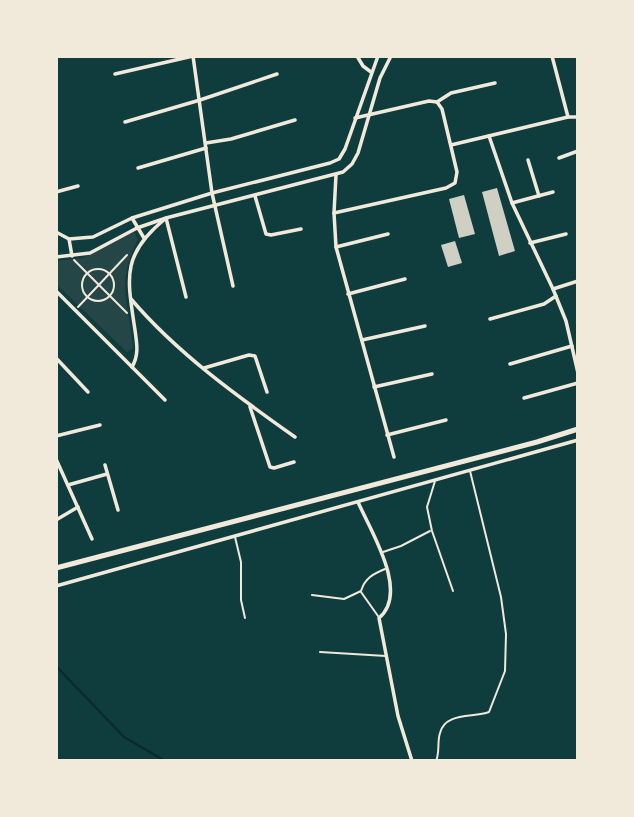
<svg xmlns="http://www.w3.org/2000/svg" width="634" height="817" viewBox="0 0 634 817" font-family="'DejaVu Sans',sans-serif">
  <style>
    .green { fill: #244646 }
    .lines { fill: none; stroke-linecap: round; stroke-linejoin: round }
    .stream { stroke: #0a2a2b; stroke-width: 2.5 }
    .building { fill: #cfcfc3 }
    .path { stroke: #f1e9da; stroke-width: 2 }
    .service { stroke: #f1e9da; stroke-width: 2 }
    .minor { stroke: #f1e9da; stroke-width: 3.5 }
    .secondary { stroke: #f1e9da; stroke-width: 5 }
  </style>
  <rect width="100%" height="100%" fill="#0f3d3e"/>
  <path class="green" d="M134 232 138 239C115 285 129 301 133 348L127 352 56 284V261L83 258Z"/>
  <g class="lines">
    <path class="stream" d="M56 666 124 737 165 761"/>
  </g>
  <g class="building">
    <path d="M497 188 515 251 499 256 482 192Z"/>
    <path d="M464 195 475 234 459 238 449 199Z"/>
    <path d="M455 241 462 263 448 267 441 245Z"/>
  </g>
  <g class="lines">
    <g class="path">
      <path d="M74 260 127 313"/>
      <circle cx="98" cy="285" r="16"/>
      <path d="M78 307 127 255"/>
    </g>
    <g class="service">
      <path d="M435 481 427 507 432 531 453 591"/>
      <path d="M235 537 241 562V600L245 618"/>
      <path d="M383 552 401 546 430 531"/>
      <path d="M361 592 378 616"/>
      <path d="M312 595 344 599 361 591C365 578 373 574 385 569"/>
      <path d="M320 652 386 656"/>
      <path d="M436 761C440 752 437 742 440 733 445 712 473 718 489 712L505 671 506 634 501 597 470 471"/>
    </g>
    <g class="minor">
      <path d="M193 56 212 193 233 286"/>
      <path d="M357 56 363 66 371 72"/>
      <path d="M552 56 568 117"/>
      <path d="M115 74 193 56"/>
      <path d="M355 118 429 101 437 102 451 93 495 83"/>
      <path d="M125 122 200 100 277 74"/>
      <path d="M489 136 512 203 553 289 566 321 578 373"/>
      <path d="M206 143 231 139 295 120"/>
      <path d="M451 145 568 117H578"/>
      <path d="M559 158 578 151"/>
      <path d="M528 160 539 196"/>
      <path d="M138 168 206 148"/>
      <path d="M336 175 334 213 336 247 394 457"/>
      <path d="M56 192 78 186"/>
      <path d="M255 196 266 234 271 235 301 229"/>
      <path d="M512 203 553 192"/>
      <path d="M334 213 446 188 455 183 457 172 442 109 437 102"/>
      <path d="M132 218 144 238"/>
      <path d="M56 232 69 239 93 237 132 218 212 193 330 163 339 159 345 149 378 56"/>
      <path d="M69 239 72 256"/>
      <path d="M530 243 566 234"/>
      <path d="M336 247 388 234"/>
      <path d="M56 257 90 253 137 228 166 218 343 172 352 164 358 153 380 78 391 56"/>
      <path d="M553 289 578 281"/>
      <path d="M56 291 165 400"/>
      <path d="M348 294 405 279"/>
      <path d="M131 299C177 353 237 396 295 437"/>
      <path d="M490 319 544 304 556 296"/>
      <path d="M362 340 425 326"/>
      <path d="M56 358 88 392"/>
      <path d="M510 364 572 346"/>
      <path d="M132 367C139 355 137 344 135 330 127 277 121 255 166 218L186 297"/>
      <path d="M204 368 249 355 255 356 267 392"/>
      <path d="M374 387 432 374"/>
      <path d="M524 398 578 383"/>
      <path d="M250 407 270 467 274 468 294 462"/>
      <path d="M387 435 446 420"/>
      <path d="M56 436 100 425"/>
      <path d="M56 459 92 539"/>
      <path d="M105 465 118 510"/>
      <path d="M68 485 107 474"/>
      <path d="M358 502C370 530 410 592 379 618L398 716 412 761"/>
      <path d="M56 520 78 507"/>
      <path d="M56 586 578 440"/>
    </g>
    <path class="secondary" d="M56 568 537 442 578 429"/>
  </g>
  <rect width="634" height="817" fill="none" stroke="#f1e9da" stroke-width="116"/>
</svg>
